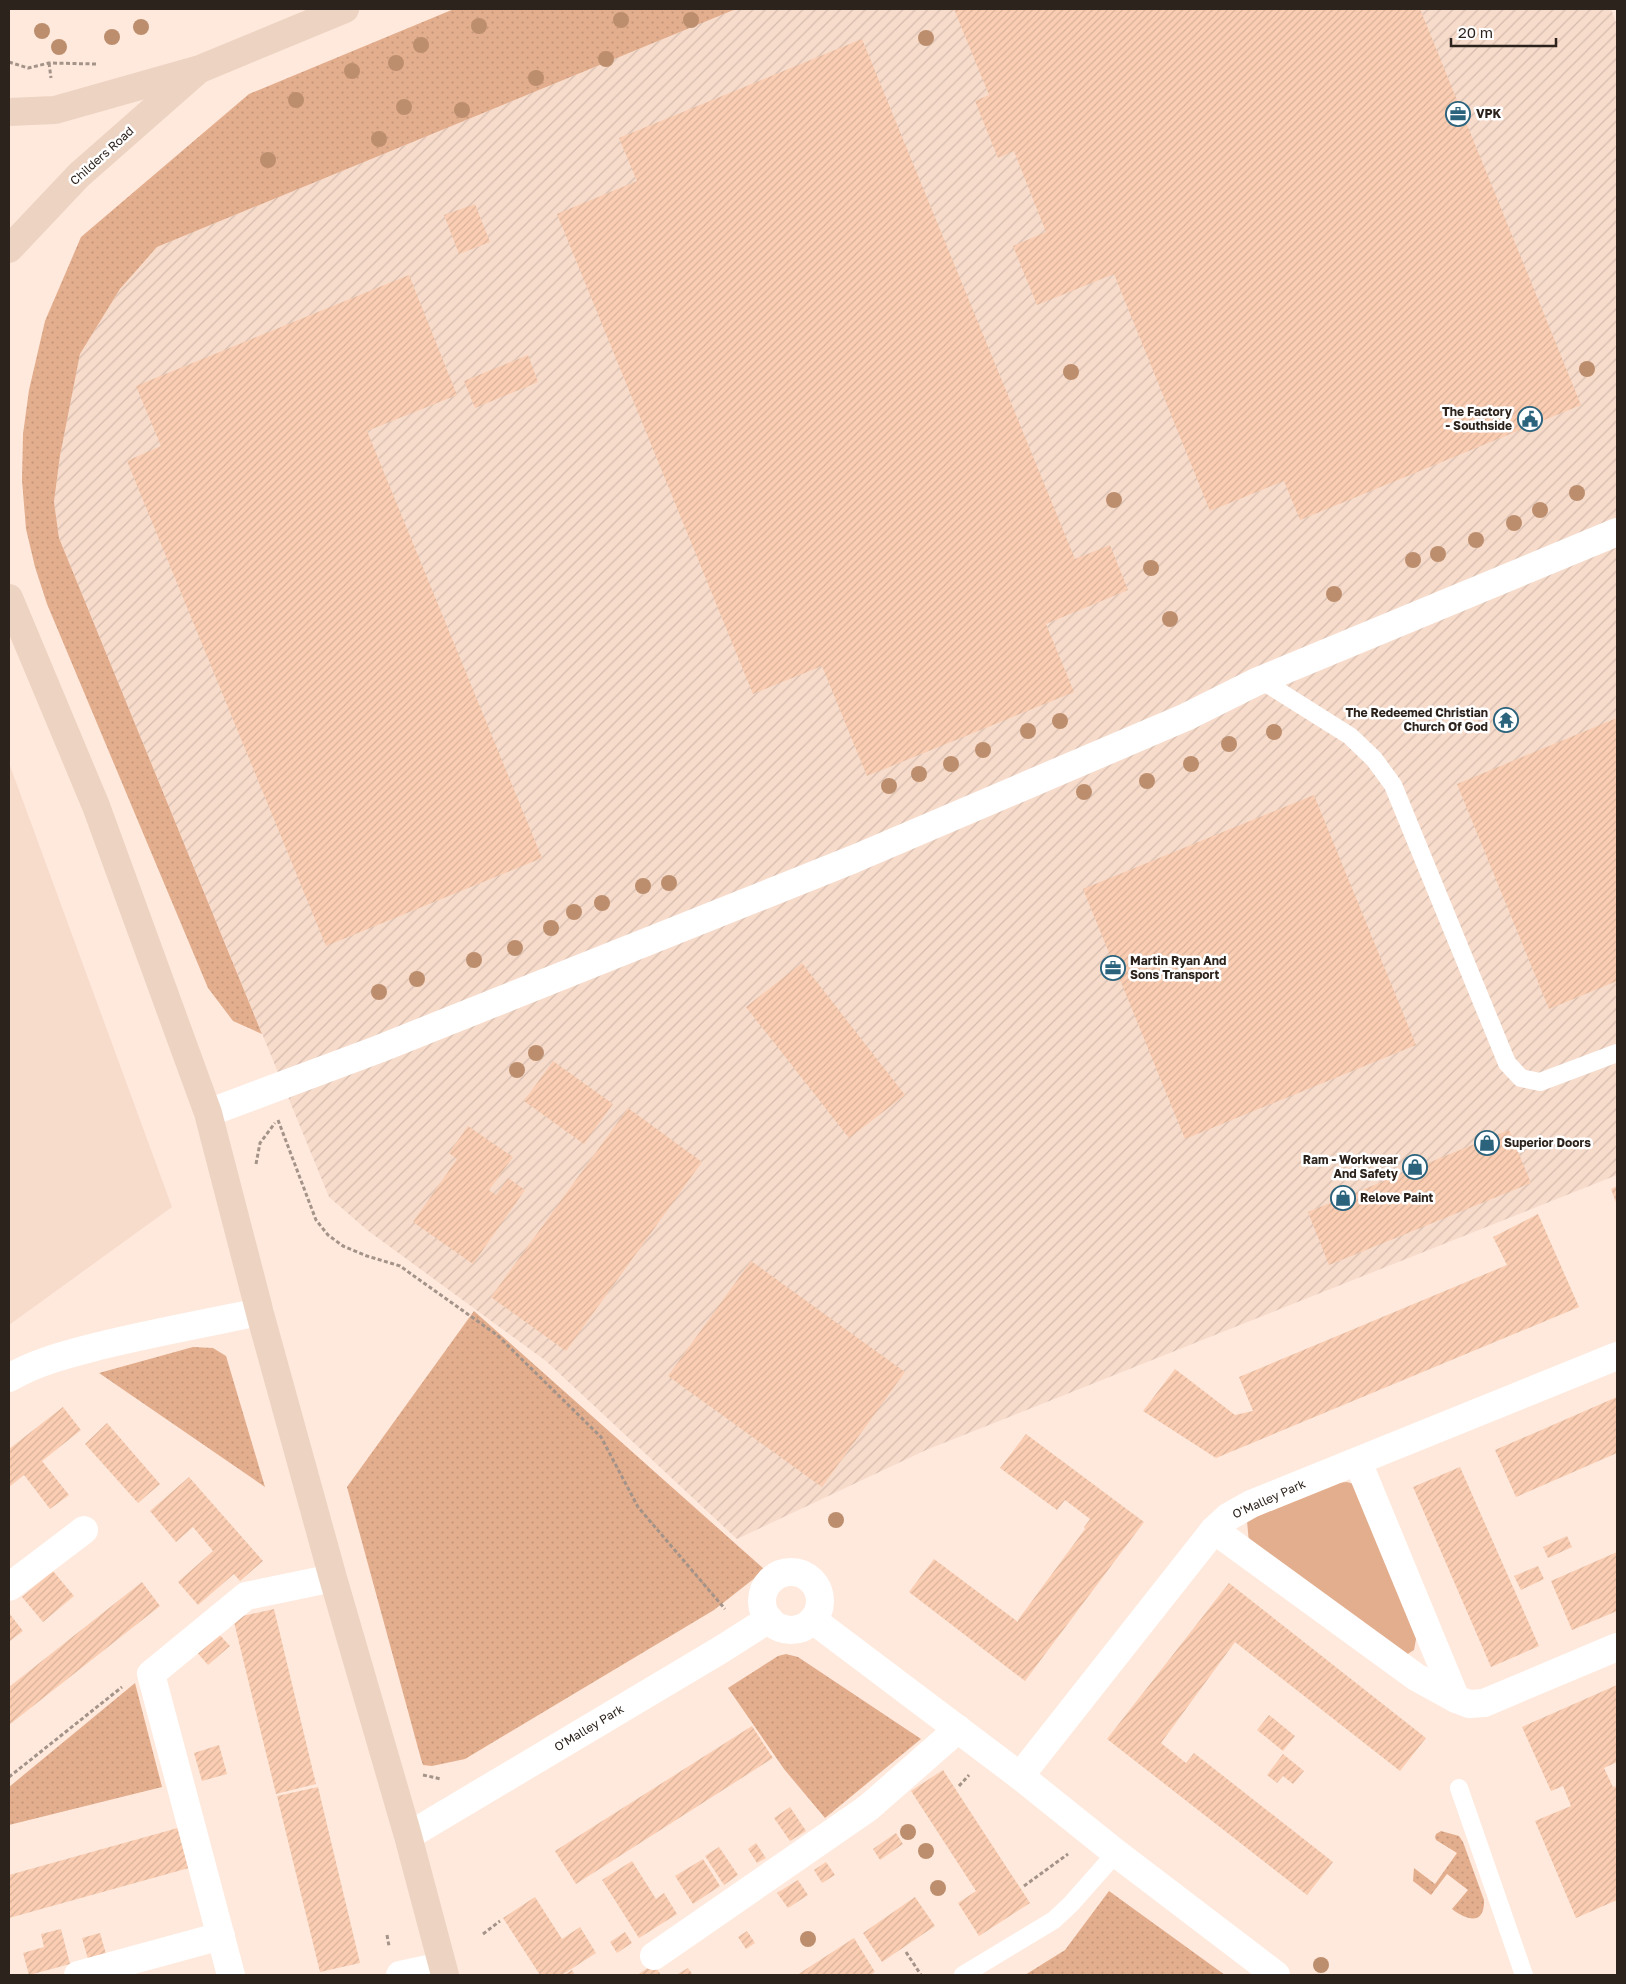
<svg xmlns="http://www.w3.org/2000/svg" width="1626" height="1984" viewBox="0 0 1626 1984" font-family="'Golos Text',sans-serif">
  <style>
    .built { fill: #f7dbcb }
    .industrial { fill: url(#industrial-furrows) }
    .grass { fill: url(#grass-dots) }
    .green { fill: #e3ae8e }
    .building { fill: url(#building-hatch) }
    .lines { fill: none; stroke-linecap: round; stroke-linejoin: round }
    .path { stroke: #a49389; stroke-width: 3; stroke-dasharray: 4 2.5; stroke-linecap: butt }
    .lane { stroke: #fff; stroke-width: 18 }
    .street { stroke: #fff; stroke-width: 28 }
    .secondary { stroke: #edd3c1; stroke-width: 28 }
    .tree { fill: #bc8e6d }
    .labels { text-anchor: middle; stroke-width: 5; stroke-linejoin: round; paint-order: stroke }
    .poi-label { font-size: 12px; font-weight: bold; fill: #2d231d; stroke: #fff; text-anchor: start }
    .street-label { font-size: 12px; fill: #2d231d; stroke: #fff }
  </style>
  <defs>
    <pattern id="industrial-furrows" width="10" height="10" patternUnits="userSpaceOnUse" patternTransform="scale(1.25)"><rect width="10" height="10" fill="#f7dbcb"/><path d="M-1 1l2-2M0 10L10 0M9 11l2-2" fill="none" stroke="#d4bcae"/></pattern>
    <pattern id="grass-dots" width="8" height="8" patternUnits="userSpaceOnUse" patternTransform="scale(1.25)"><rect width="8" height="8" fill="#e3ae8e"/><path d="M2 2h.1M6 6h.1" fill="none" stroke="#c3957a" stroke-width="1.8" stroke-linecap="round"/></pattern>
    <pattern id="building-hatch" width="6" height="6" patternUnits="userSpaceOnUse" patternTransform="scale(1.25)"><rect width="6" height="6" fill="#fbceb3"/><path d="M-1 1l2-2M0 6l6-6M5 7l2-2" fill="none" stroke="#d7b19a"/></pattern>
  </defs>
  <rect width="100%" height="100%" fill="#ffe9dc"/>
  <path class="built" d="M9 763 172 1207 9 1325Z"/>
  <path class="industrial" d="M736 9H1611L1617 25V1175L926 1450 737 1539 546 1361 367 1230 329 1197 59 538 54 503 60 456 80 354 120 289 157 247Z"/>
  <g class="grass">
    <path d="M454 9H736L157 247 120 289 80 354 60 456 54 502 59 538 262 1034 233 1021 208 988 47 604 35 567 26 529 22 480 23 434 29 390 45 321 81 237 249 94Z"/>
    <path d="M474 1311 765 1570 714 1610 465 1759 432 1766 423 1765 421 1759 347 1487Z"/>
    <path d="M193 1347 213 1348 226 1356 265 1487 99 1373Z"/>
    <path d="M786 1654 798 1657 921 1739 825 1818 784 1769 728 1688 778 1656Z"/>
    <path d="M135 1683 162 1787 9 1825V1787Z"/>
    <path d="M1441 1831 1459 1836 1463 1842 1484 1900C1485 1926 1466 1920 1452 1909L1468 1890 1447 1874 1431 1895 1413 1881 1414 1868 1435 1884 1457 1853 1436 1840 1435 1837 1436 1834Z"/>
    <path d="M1109 1891 1225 1975H1025L1065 1950Z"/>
  </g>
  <path class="green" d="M1347 1482 1354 1484 1417 1634 1414 1650 1406 1655 1249 1543 1247 1521 1255 1516 1336 1483Z"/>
  <g class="building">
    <path d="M954 9H1420L1581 405 1300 520 1284 481 1210 511 1114 274 1037 305 1013 246 1046 232 1014 151 998 158 975 101 989 95Z"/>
    <path d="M862 39 1075 559 1110 545 1128 590 1046 624 1074 692 867 776 822 666 753 694 557 214 637 181 619 138Z"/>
    <path d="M475 204 490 242 459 254 444 215Z"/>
    <path d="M409 275 457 395 367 431 542 858 326 946 127 461 161 446 136 386Z"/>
    <path d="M528 355 538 382 475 408 464 381Z"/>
    <path d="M1617 718V981L1549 1009 1457 784Z"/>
    <path d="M1314 795 1416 1045 1185 1139 1083 889Z"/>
    <path d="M802 963 905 1095 849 1138 746 1007Z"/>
    <path d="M553 1061 613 1104 584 1144 524 1101Z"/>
    <path d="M628 1108 702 1162 566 1351 491 1297Z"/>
    <path d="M468 1126 513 1157 489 1190 496 1195 508 1178 525 1190 473 1264 413 1222 457 1159 449 1153Z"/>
    <path d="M1509 1130 1531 1183 1329 1265 1308 1212Z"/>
    <path d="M1617 1186V1205L1611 1189Z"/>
    <path d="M1538 1214 1579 1307 1216 1458 1143 1411 1175 1369 1235 1415 1253 1411 1239 1377 1507 1265 1493 1237Z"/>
    <path d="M751 1261 905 1372 822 1487 668 1376Z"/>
    <path d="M1617 1397V1453L1516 1497 1495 1450Z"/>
    <path d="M63 1407 81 1430 42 1461 69 1495 50 1509 24 1475 9 1487V1449Z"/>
    <path d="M107 1423 160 1484 138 1503 85 1444Z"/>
    <path d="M1026 1434 1144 1522 1025 1681 909 1592 934 1559 1018 1622V1620L1085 1529 1084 1527 1090 1519 1065 1500 1057 1510 1000 1468Z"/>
    <path d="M1460 1467 1539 1646 1491 1667 1413 1487Z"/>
    <path d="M189 1477 263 1561 240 1581 234 1574 198 1605 178 1582 213 1551 193 1527 176 1542 150 1511Z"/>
    <path d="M1567 1536 1572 1547 1548 1558 1543 1547Z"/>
    <path d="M1617 1552V1611L1572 1630 1551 1581Z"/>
    <path d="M1538 1566 1544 1579 1521 1590 1514 1576Z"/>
    <path d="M53 1571 74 1596 43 1622 22 1597Z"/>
    <path d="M142 1582 160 1606 9 1725V1687Z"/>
    <path d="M1229 1583 1426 1738 1400 1771 1235 1642 1161 1743 1186 1763 1194 1753 1333 1862 1307 1895 1107 1739Z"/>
    <path d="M274 1609 316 1784 276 1794 233 1618Z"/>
    <path d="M9 1613 23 1631 10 1641 9 1640Z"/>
    <path d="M216 1631 230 1646 208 1665 195 1650Z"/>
    <path d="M1617 1685V1762L1604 1768 1613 1787 1617 1786V1900L1576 1918 1535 1821 1571 1806 1563 1786 1551 1791 1522 1727Z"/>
    <path d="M1269 1715 1295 1736 1283 1751 1257 1730Z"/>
    <path d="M752 1726 773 1758 576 1884 555 1851Z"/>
    <path d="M219 1745 227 1774 202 1781 194 1753Z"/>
    <path d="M1283 1754 1304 1771 1293 1784 1283 1776 1277 1783 1267 1775Z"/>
    <path d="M943 1770 1030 1903 979 1936 958 1903 976 1891 911 1791Z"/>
    <path d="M318 1787 360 1963 320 1972 277 1796Z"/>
    <path d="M790 1807 806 1831 790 1841 774 1818Z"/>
    <path d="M185 1826 196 1866 9 1918V1875Z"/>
    <path d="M896 1833 903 1844 880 1860 873 1849Z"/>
    <path d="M756 1843 766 1858 757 1863 748 1849Z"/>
    <path d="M719 1847 738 1875 724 1885 705 1856Z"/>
    <path d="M703 1859 720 1886 693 1904 675 1876Z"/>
    <path d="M632 1861 656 1899 664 1893 677 1914 639 1938 602 1880Z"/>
    <path d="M826 1862 835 1875 822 1883 814 1870Z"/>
    <path d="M798 1880 808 1895 788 1908 777 1893Z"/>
    <path d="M535 1897 562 1939 580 1927 596 1953 562 1975H540L503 1918Z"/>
    <path d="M915 1897 935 1926 882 1962 863 1933Z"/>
    <path d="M61 1929 70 1964 29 1975 23 1953 44 1947 41 1934Z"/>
    <path d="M747 1931 755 1943 746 1949 738 1937Z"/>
    <path d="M625 1932 632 1943 617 1953 610 1942Z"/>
    <path d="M100 1933 106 1954 88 1959 82 1938Z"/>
    <path d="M854 1938 875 1972 870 1975H797Z"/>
    <path d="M654 1964 661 1975H637Z"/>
    <path d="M688 1968 693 1975H676Z"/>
    <path d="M572 1970 575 1975H564Z"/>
  </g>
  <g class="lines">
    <g class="path">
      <path d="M9 62 28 68 49 63 96 64"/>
      <path d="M49 63 51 78"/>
      <path d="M278 1120 316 1220 328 1235 343 1246 367 1256 400 1266 497 1335 601 1437 638 1507 725 1609"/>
      <path d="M256 1164 260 1143 275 1123"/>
      <path d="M423 1775 441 1779"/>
      <path d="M9 1777 122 1687"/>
      <path d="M959 1786 969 1775"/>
      <path d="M1024 1886 1068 1854"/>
      <path d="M483 1934 500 1921"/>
      <path d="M387 1935 389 1946"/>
      <path d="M906 1952 921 1975"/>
    </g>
    <g class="lane">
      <path d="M1261 680 1350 736 1374 759 1393 785 1507 1063 1521 1078 1540 1082 1617 1053"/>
      <path d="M1459 1788 1524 1975"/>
      <path d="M963 1975 1054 1920 1071 1904 1116 1853"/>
    </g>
    <g class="street">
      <path d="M208 1113 379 1049 854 859 1186 717 1256 682 1617 532"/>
      <path d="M9 1378C36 1362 68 1354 99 1346 152 1333 206 1323 260 1312"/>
      <path d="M1358 1462 1456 1699 1469 1704 1484 1703 1617 1647"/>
      <path d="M1214 1530 1416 1677 1456 1699"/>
      <circle cx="791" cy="1601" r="29"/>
      <path d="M9 1587 84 1530"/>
      <path d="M813 1620 1020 1776 1116 1853 1276 1975"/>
      <path d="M1020 1776 1214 1530 1228 1517 1251 1504 1617 1356"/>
      <path d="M408 1836 722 1649 769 1619"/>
      <path d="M654 1956 868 1808 958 1729"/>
      <path d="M78 1975 221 1936"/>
      <path d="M231 1975 151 1674 246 1596 333 1578"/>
      <path d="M400 1975 442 1966"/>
    </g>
    <g class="secondary">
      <path d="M9 112 55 110 200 69 345 9"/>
      <path d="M9 249 79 175 195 73"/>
      <path d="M9 598 96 806 208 1113 262 1321 333 1578 408 1836 445 1975"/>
    </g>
  </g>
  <g class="tree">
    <circle cx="621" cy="20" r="8"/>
    <circle cx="691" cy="20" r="8"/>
    <circle cx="479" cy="26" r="8"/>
    <circle cx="141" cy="27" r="8"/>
    <circle cx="42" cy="31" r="8"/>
    <circle cx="112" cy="37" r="8"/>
    <circle cx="926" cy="38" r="8"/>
    <circle cx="421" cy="45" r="8"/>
    <circle cx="59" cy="47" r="8"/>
    <circle cx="606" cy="59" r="8"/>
    <circle cx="396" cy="63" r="8"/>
    <circle cx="352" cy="71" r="8"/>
    <circle cx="536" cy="78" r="8"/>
    <circle cx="296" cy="100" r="8"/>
    <circle cx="404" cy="107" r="8"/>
    <circle cx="462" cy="110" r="8"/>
    <circle cx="379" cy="139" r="8"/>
    <circle cx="268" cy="160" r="8"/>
    <circle cx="1587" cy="369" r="8"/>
    <circle cx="1071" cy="372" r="8"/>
    <circle cx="1577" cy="493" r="8"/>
    <circle cx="1114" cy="500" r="8"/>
    <circle cx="1540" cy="510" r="8"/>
    <circle cx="1514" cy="523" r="8"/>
    <circle cx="1476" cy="540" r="8"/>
    <circle cx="1438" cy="554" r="8"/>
    <circle cx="1413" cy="560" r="8"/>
    <circle cx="1151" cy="568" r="8"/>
    <circle cx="1334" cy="594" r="8"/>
    <circle cx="1170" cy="619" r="8"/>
    <circle cx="1060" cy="721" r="8"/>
    <circle cx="1028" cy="731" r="8"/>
    <circle cx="1274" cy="732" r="8"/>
    <circle cx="1229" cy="744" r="8"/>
    <circle cx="983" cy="750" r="8"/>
    <circle cx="951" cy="764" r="8"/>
    <circle cx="1191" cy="764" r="8"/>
    <circle cx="919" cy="774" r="8"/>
    <circle cx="1147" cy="781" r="8"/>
    <circle cx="889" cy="786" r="8"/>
    <circle cx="1084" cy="792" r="8"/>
    <circle cx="669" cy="883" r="8"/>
    <circle cx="643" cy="886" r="8"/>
    <circle cx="602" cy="903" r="8"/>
    <circle cx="574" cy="912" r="8"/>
    <circle cx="551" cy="928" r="8"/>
    <circle cx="515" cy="948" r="8"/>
    <circle cx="474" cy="960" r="8"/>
    <circle cx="417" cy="979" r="8"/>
    <circle cx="379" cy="992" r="8"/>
    <circle cx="536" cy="1053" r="8"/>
    <circle cx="517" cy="1070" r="8"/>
    <circle cx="836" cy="1520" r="8"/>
    <circle cx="908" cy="1832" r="8"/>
    <circle cx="926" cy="1851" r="8"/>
    <circle cx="938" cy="1888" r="8"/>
    <circle cx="808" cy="1939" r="8"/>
    <circle cx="1321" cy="1965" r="8"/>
  </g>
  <defs>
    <symbol id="office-ring" viewBox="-11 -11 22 22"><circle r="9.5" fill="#fff" stroke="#2b637d" stroke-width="1.5"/><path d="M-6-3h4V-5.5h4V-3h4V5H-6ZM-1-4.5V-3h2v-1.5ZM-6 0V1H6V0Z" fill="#2b637d"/></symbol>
    <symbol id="civic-ring" viewBox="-11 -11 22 22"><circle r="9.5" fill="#fff" stroke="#2b637d" stroke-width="1.5"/><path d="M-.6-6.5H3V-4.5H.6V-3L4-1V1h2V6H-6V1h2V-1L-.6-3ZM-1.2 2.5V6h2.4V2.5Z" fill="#2b637d"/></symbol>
    <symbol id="temple-ring" viewBox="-11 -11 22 22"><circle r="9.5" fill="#fff" stroke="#2b637d" stroke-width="1.5"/><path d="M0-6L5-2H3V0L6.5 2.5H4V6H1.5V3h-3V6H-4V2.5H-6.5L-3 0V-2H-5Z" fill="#2b637d"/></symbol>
    <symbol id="shop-ring" viewBox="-11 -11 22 22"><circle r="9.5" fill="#fff" stroke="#2b637d" stroke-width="1.5"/><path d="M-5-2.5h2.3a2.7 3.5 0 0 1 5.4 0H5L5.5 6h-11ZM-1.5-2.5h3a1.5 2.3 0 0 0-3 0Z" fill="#2b637d"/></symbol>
  </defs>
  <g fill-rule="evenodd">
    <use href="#office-ring" x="1444" y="100" width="28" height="28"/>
    <use href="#civic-ring" x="1516" y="405" width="28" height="28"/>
    <use href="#temple-ring" x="1492" y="706" width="28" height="28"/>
    <use href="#office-ring" x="1099" y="954" width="28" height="28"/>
    <use href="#shop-ring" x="1473" y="1129" width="28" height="28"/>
    <use href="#shop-ring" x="1401" y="1153" width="28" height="28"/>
    <use href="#shop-ring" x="1329" y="1184" width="28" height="28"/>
  </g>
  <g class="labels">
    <g class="poi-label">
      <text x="1476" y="118">VPK</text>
      <text x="1512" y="416" text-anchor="end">The Factory<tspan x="1512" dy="14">- Southside</tspan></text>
      <text x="1488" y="717" text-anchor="end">The Redeemed Christian<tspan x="1488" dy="14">Church Of God</tspan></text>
      <text x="1130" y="965">Martin Ryan And<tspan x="1130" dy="14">Sons Transport</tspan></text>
      <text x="1504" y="1147">Superior Doors</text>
      <text x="1398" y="1164" text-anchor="end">Ram - Workwear<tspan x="1398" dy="14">And Safety</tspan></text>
      <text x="1360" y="1202">Relove Paint</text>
    </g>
    <g class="street-label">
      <text transform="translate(102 156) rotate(-42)" y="4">Childers Road</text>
      <text transform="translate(1269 1499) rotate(-24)" y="4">O'Malley Park</text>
      <text transform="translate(589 1728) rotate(-31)" y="4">O'Malley Park</text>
    </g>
  </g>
  <rect width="1626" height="1984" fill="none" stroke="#2d231d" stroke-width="20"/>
  <path d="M1451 38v8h105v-8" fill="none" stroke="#2d231d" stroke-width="2.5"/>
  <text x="1458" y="38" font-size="15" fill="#2d231d" stroke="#ffffff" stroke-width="4" paint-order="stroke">20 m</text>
</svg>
